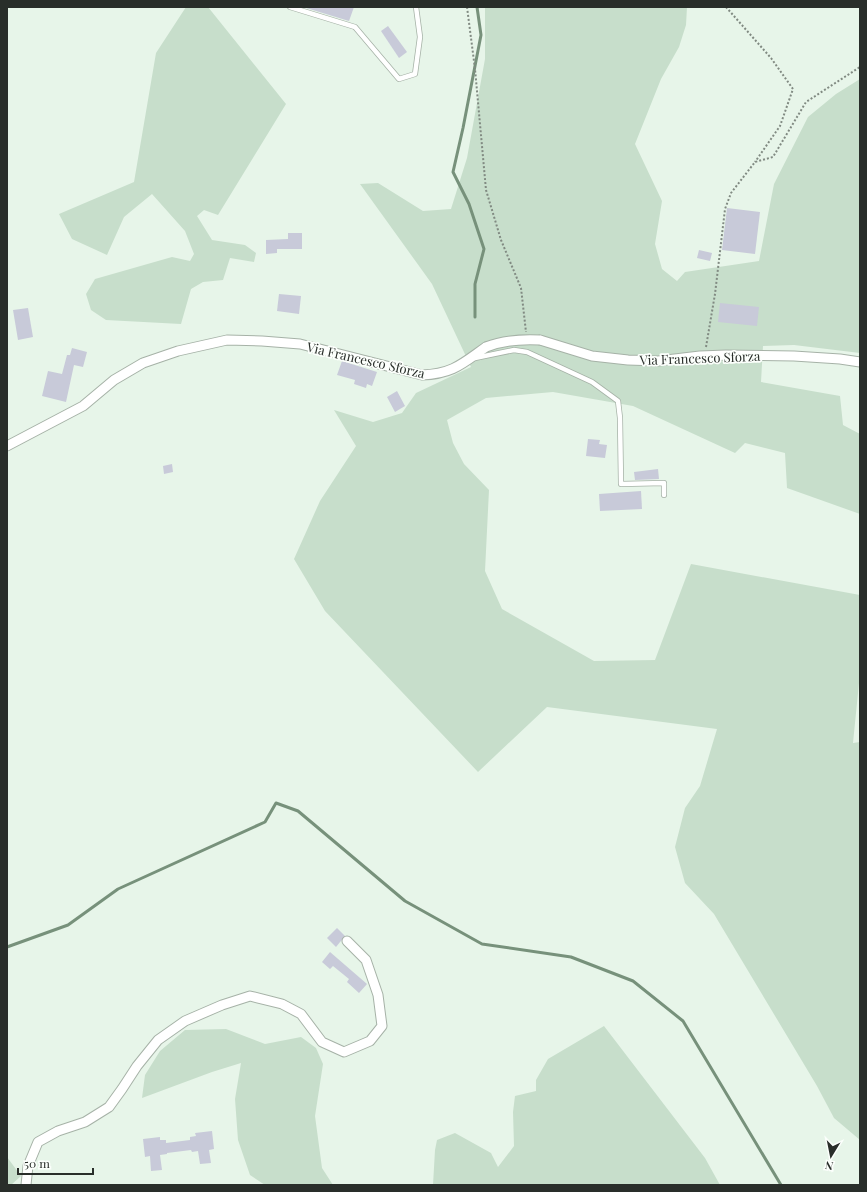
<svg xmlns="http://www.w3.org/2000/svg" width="867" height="1192" viewBox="0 0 867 1192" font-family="'Playfair Display',serif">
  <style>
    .green { fill: #c7decb }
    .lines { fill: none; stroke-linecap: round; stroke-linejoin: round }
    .stream { stroke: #77917b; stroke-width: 3 }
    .building { fill: #c8cad9 }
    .lane-casing { stroke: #a6b2a7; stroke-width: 6 }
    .street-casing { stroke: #a6b2a7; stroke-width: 11 }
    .path { stroke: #818a82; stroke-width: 2; stroke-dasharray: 2 2; stroke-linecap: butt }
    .lane { stroke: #fff; stroke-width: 4.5 }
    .street { stroke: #fff; stroke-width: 9 }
    .street-bridge-casing { stroke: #a6b2a7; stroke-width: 11; stroke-linecap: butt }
    .street-bridge { stroke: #fff; stroke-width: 9 }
    .labels { text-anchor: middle; stroke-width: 3.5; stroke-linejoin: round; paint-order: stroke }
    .street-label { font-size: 13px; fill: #292e2a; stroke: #fcfffc }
  </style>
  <rect width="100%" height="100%" fill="#e7f5e9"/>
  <g class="green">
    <path d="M186 7H208L286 104 218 215 204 210 197 216 212 240 245 245 256 253 254 262 230 258 223 280 203 282 191 289 181 324 106 320 91 310 86 294 95 279 172 257 190 261 194 254 185 231 152 194 124 217 107 255 72 239 59 214 134 182 156 53Z"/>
    <path d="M485 7H687L686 25 679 47 661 79 635 144 662 201 655 244 662 269 677 281 685 272 759 261 774 184 808 117 836 94 860 79V353L794 345 763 346 761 382 840 396 843 425 860 434V514L787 488 785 453 745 443 735 453 633 406 553 392 486 398 447 420 453 443 464 464 489 490 485 571 502 609 594 661 655 660 691 564 860 595V673L853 743 860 742V1140L834 1118 817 1086 714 914 685 883 675 847 685 808 700 786 717 729 547 707 478 772 325 611 294 559 320 501 356 446 334 410 373 422 402 413 416 393 471 367 432 284 360 184 378 183 423 211 451 209 467 158 485 59Z"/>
    <path d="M604 1026 705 1158 720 1185H433L435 1150 437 1140 455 1133 491 1153 498 1167 514 1146 513 1112 515 1096 536 1091V1080L548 1059Z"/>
    <path d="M226 1029 265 1044 301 1037 316 1048 323 1064 315 1116 322 1168 333 1185H265L250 1175 238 1140 235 1099 241 1063 212 1072 142 1098 145 1075 160 1051 185 1030Z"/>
    <path d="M7 1157 21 1176 11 1185H7Z"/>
  </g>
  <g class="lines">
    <g class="stream">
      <path d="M475 317V284L484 249 469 204 453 172 463 128 481 35 477 7"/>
      <path d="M7 947 68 925 118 889 265 822 276 803 298 811 405 901 482 944 571 957 633 981 683 1021 781 1185"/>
    </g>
  </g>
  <g class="building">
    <path d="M303 7H354L349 21Z"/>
    <path d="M388 26 407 52 399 58 381 31Z"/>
    <path d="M727 208 760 212 755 254 722 250Z"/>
    <path d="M288 233H302V249H277V253L266 254V240L288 239Z"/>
    <path d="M699 250 712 253 710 261 697 258Z"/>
    <path d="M279 294 301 296 299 314 277 311Z"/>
    <path d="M720 303 759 307 757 326 718 322Z"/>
    <path d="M28 308 33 337 18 340 13 310Z"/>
    <path d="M72 348 87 352 83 367 74 365 66 402 42 396 48 371 62 374 67 355H70Z"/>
    <path d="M342 361 377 372 372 386 367 384 366 388 354 384 355 380 337 375Z"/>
    <path d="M397 391 405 406 395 412 387 397Z"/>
    <path d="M588 439 600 440 599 444 607 445 605 458 586 456Z"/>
    <path d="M172 464 173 472 164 474 163 466Z"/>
    <path d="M658 469 659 479 635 480 634 472Z"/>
    <path d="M641 491 642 509 600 511 599 494Z"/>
    <path d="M337 928 345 936 336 947 327 938Z"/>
    <path d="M330 952 367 984 359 993 347 982 349 979 333 966 330 969 322 962Z"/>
    <path d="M212 1131 214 1149 209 1150 211 1163 200 1164 198 1151 192 1152 191 1150 167 1153V1154L160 1155 162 1170 151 1171 150 1156 145 1157 143 1139 160 1137V1140H166V1143L190 1140V1137L196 1136 195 1133Z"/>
  </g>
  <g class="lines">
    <defs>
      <g id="lane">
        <path d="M290 7 355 27 399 79 415 74 420 37 416 7"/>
        <path d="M475 358 514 350 527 352 592 382 618 401 620 418 621 484 664 483V495"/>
      </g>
      <g id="street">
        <path d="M540 340 592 356 628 360 658 361 700 356 726 355 794 356 840 359 860 362"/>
        <path d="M7 446 83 406 114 380 143 363 178 351 227 340 262 341 300 344 422 375C453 374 463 363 486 347"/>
        <path d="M26 1185 28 1166 38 1142 58 1131 85 1122 109 1107 122 1089 137 1066 158 1040 185 1021 222 1005 250 996 282 1004 301 1014 322 1042 344 1052 370 1041 382 1026 378 995 366 960 347 941"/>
      </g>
    </defs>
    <use href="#lane" class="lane-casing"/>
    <use href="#street" class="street-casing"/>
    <g class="path">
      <path d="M467 7 475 69 486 190 501 240 521 288 526 332"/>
      <path d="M726 7 771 58 793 89 780 126 755 162"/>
      <path d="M706 347 715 294 725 209 731 193 755 162 773 157 806 102 860 67"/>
    </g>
    <use href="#lane" class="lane"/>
    <use href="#street" class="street"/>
    <defs>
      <path id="street-bridge" d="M486 347C504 340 521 339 540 340"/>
    </defs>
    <use href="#street-bridge" class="street-bridge-casing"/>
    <use href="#street-bridge" class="street-bridge"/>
  </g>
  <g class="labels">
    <g class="street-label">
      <text transform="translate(700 358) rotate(-2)" y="5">Via Francesco Sforza</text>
      <text transform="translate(366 360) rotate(13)" y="5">Via Francesco Sforza</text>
    </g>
  </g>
  <rect width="867" height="1192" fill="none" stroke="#292e2a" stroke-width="16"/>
  <g transform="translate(831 1156) rotate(190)" stroke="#fcfffc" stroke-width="3" paint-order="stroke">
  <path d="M0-3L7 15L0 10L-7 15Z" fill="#292e2a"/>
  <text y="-6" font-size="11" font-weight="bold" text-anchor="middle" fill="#292e2a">N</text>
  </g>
  <path d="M18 1168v6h75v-6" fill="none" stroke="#292e2a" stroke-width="2"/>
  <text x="24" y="1168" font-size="12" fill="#292e2a" stroke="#fcfffc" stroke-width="3" paint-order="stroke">50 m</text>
</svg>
